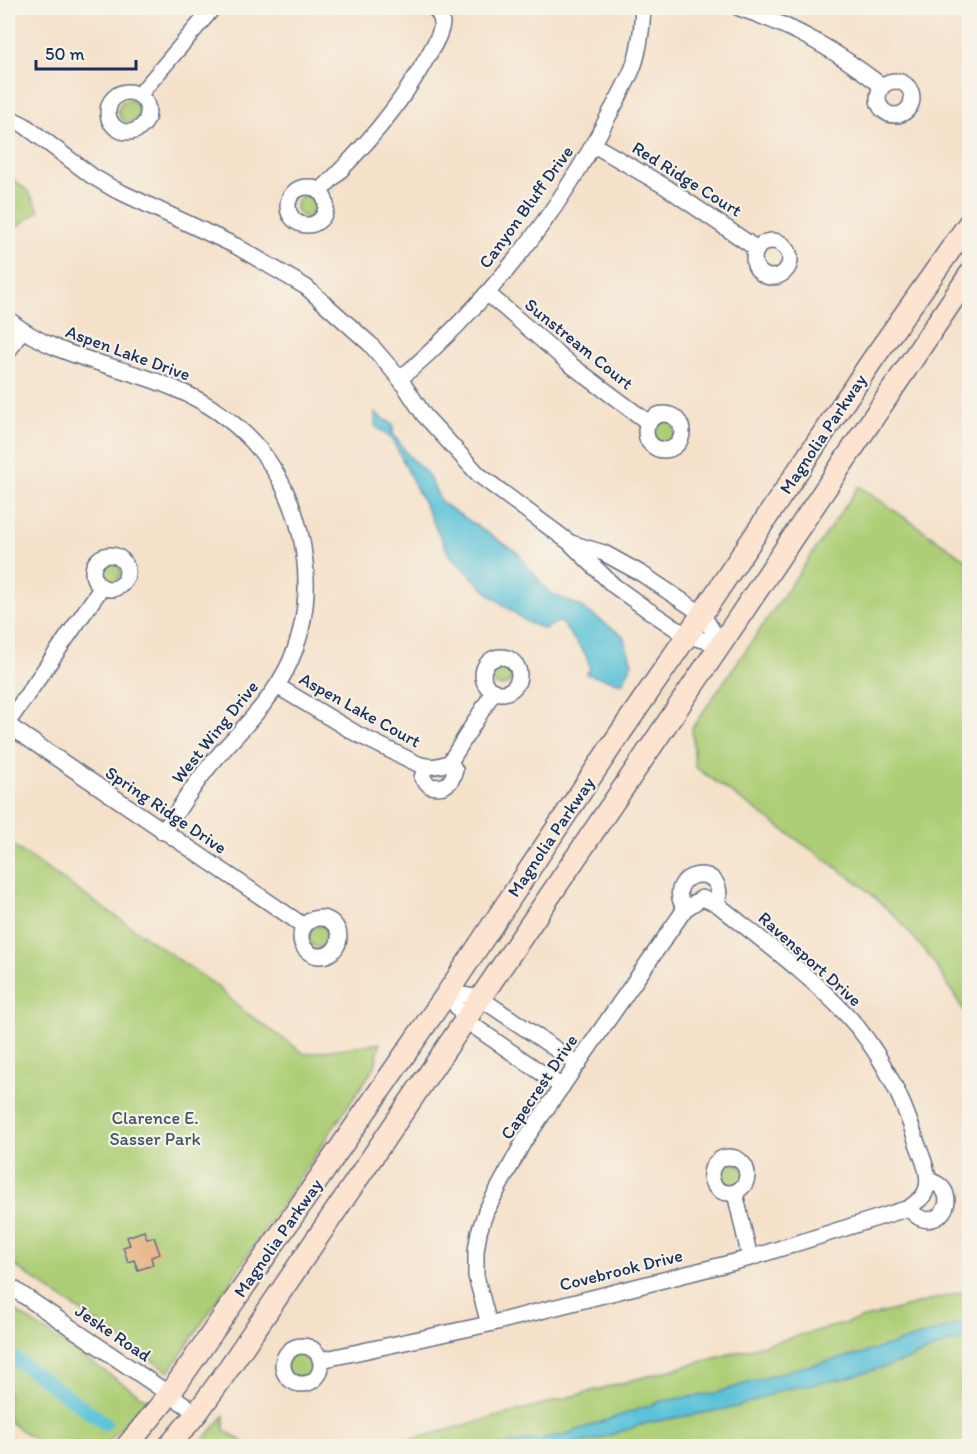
<svg xmlns="http://www.w3.org/2000/svg" width="977" height="1454" viewBox="0 0 977 1454" font-family="Itim,sans-serif">
  <style>
    .green { fill: #adce76; stroke: #647e6a; stroke-width: 1.5 }
    .water { fill: #5bc2d8; stroke: #3b789b; stroke-width: 1.5 }
    .lines { fill: none; stroke-linecap: round; stroke-linejoin: round }
    .canal { stroke: #5bc2d8; stroke-width: 14 }
    .building { fill: #e6ad80 }
    .street-casing { stroke: #676d84; stroke-width: 18 }
    .secondary-casing { stroke: #676d84; stroke-width: 24 }
    .street { stroke: #fff; stroke-width: 15 }
    .secondary { stroke: #fde4d1; stroke-width: 21 }
    .labels { text-anchor: middle; stroke-width: 4.5; stroke-linejoin: round; paint-order: stroke }
    .street-label { font-size: 18px; fill: #1b2f5e; stroke: #f7f3e8 }
    .park-label { font-size: 18px; fill: #405764; stroke: #f7f3e8 }
  </style>
  <rect width="100%" height="100%" fill="#f7f3e8"/>
  <filter id="ink" filterUnits="userSpaceOnUse"><feTurbulence type="fractalNoise" baseFrequency=".0167" numOctaves="2"/><feDisplacementMap in="SourceGraphic" scale="12" xChannelSelector="R" yChannelSelector="G"/><feConvolveMatrix kernelMatrix="1 2 1 2 8 2 1 2 1" color-interpolation-filters="sRGB"/></filter>
  <filter id="wash" filterUnits="userSpaceOnUse"><feTurbulence type="fractalNoise" baseFrequency=".008" numOctaves="4" result="noise"/><feDisplacementMap in="SourceGraphic" scale="24" xChannelSelector="R" yChannelSelector="G"/><feGaussianBlur stdDeviation="1.35" result="paint"/><feColorMatrix in="noise" values="0 0 0 0 0 0 0 0 0 0 0 0 0 0 0 0 0 1.4 0 .05"/><feComposite in="paint" operator="in"/></filter>
  <g filter="url(#wash)">
    <rect width="100%" height="100%" fill="#f5e1ca"/>
    <g class="green">
      <circle cx="129" cy="111" r="11"/>
      <path d="M8 176 28 191 39 211 8 233Z"/>
      <circle cx="307" cy="206" r="11"/>
      <circle cx="664" cy="432" r="11"/>
      <path d="M859 486 969 562V1019L933 961 900 921 861 885 695 767 692 728Z"/>
      <circle cx="110" cy="572" r="11"/>
      <circle cx="501" cy="675" r="11"/>
      <path d="M8 842 214 984 244 1011 305 1054 380 1043 375 1066 169 1372 8 1261Z"/>
      <circle cx="320" cy="937" r="11"/>
      <circle cx="728" cy="1178" r="17"/>
      <path d="M969 1290V1446H387Z"/>
      <path d="M8 1306 147 1400 104 1446H44L8 1421Z"/>
      <circle cx="302" cy="1363" r="17"/>
      <path d="M224 1416V1430L249 1446H198Z"/>
    </g>
    <g class="water">
      <path d="M375 413 393 425V434L409 456 428 475 442 503 518 553 548 592 580 606 623 636 632 663 623 683 586 674 590 669 586 655 560 621 544 629 527 622 489 594 449 554 392 439 375 426Z"/>
      <path d="M969 1321V1339L940 1346 904 1361 843 1379 785 1389 737 1407 647 1423 595 1440 562 1446H498L563 1435 662 1401 716 1393 790 1370 864 1353Z"/>
    </g>
    <g class="lines">
      <path class="canal" d="M8 1354 105 1423"/>
    </g>
    <g id="blocks">
      <path class="building" d="M144 1231 147 1239 154 1237 160 1254 151 1257 153 1265 138 1270 134 1260 128 1262 123 1247 130 1245 127 1237Z"/>
    </g>
  </g>
  <g filter="url(#ink)">
    <use href="#blocks" fill-opacity="0" stroke="#676d84" stroke-width="1.5"/>
    <g class="lines">
      <defs>
        <g id="street">
          <path d="M739 8C796 27 835 50 882 86"/>
          <circle cx="895" cy="98" r="17"/>
          <circle cx="128" cy="112" r="20"/>
          <path d="M139 95 213 8"/>
          <path d="M8 117 24 125 92 176 114 189 236 246 306 287 370 344 400 379 424 415 479 475 569 542 613 585 645 608 687 636 721 644"/>
          <path d="M594 145 666 187 757 249"/>
          <circle cx="307" cy="206" r="19"/>
          <path d="M320 191C363 149 400 107 429 54 434 45 441 34 442 24 442 18 438 12 434 8"/>
          <circle cx="772" cy="259" r="18"/>
          <path d="M487 293 571 365 649 423"/>
          <path d="M8 319C55 359 123 365 178 390 206 402 232 420 252 441 305 497 322 592 290 662 271 704 236 733 207 769 191 789 178 811 163 832"/>
          <path d="M8 352 21 331"/>
          <path d="M400 379C485 306 558 215 609 115 617 101 625 86 632 70 640 51 642 28 643 8"/>
          <circle cx="664" cy="432" r="18"/>
          <path d="M571 543 604 553 642 574 702 614 721 644"/>
          <circle cx="110" cy="572" r="17"/>
          <circle cx="501" cy="675" r="18"/>
          <path d="M277 686 357 734 418 764C430 768 439 767 450 762L494 691"/>
          <path d="M8 722 102 587"/>
          <path d="M8 725 304 926"/>
          <path d="M425 766 422 778 430 786C444 789 452 784 455 770L450 762"/>
          <path d="M685 909C660 871 730 859 717 904"/>
          <circle cx="320" cy="937" r="19"/>
          <path d="M448 992 465 1020 562 1087"/>
          <path d="M448 992 480 998 578 1064"/>
          <circle cx="729" cy="1175" r="18"/>
          <path d="M735 1193 750 1258"/>
          <path d="M909 1208C934 1242 969 1192 928 1180"/>
          <path d="M8 1285 197 1413"/>
          <circle cx="302" cy="1365" r="19"/>
          <path d="M321 1360 489 1324 750 1258 909 1208C913 1204 920 1200 923 1196 935 1180 921 1156 916 1140 902 1096 878 1047 845 1013 807 973 760 939 717 904L702 898 685 909 524 1141 486 1211 479 1232 476 1251V1276L489 1324"/>
        </g>
        <g id="secondary">
          <path d="M127 1446 169 1395 448 992 612 745 702 614 871 362 970 222"/>
          <path d="M169 1446 197 1413 220 1381 721 644 970 274"/>
        </g>
      </defs>
      <use href="#street" class="street-casing"/>
      <use href="#secondary" class="secondary-casing"/>
      <use href="#street" class="street"/>
      <use href="#secondary" class="secondary"/>
    </g>
  </g>
  <g class="labels">
    <g class="street-label">
      <text transform="translate(687 179) rotate(32)" y="6">Red Ridge Court</text>
      <text transform="translate(526 207) rotate(-54)" y="6">Canyon Bluff Drive</text>
      <text transform="translate(579 344) rotate(39)" y="6">Sunstream Court</text>
      <text transform="translate(128 353) rotate(20)" y="6">Aspen Lake Drive</text>
      <text transform="translate(823 434) rotate(-56)" y="6">Magnolia Parkway</text>
      <text transform="translate(360 710) rotate(29)" y="6">Aspen Lake Court</text>
      <text transform="translate(215 732) rotate(-51)" y="6">West Wing Drive</text>
      <text transform="translate(166 810) rotate(34)" y="6">Spring Ridge Drive</text>
      <text transform="translate(551 837) rotate(-56)" y="6">Magnolia Parkway</text>
      <text transform="translate(810 959) rotate(42)" y="6">Ravensport Drive</text>
      <text transform="translate(539 1087) rotate(-56)" y="6">Capecrest Drive</text>
      <text transform="translate(278 1238) rotate(-55)" y="6">Magnolia Parkway</text>
      <text transform="translate(621 1270) rotate(-14)" y="6">Covebrook Drive</text>
      <text transform="translate(113 1333) rotate(34)" y="6">Jeske Road</text>
    </g>
    <g class="park-label">
      <text x="155" y="1124">Clarence E.<tspan x="155" dy="21">Sasser Park</tspan></text>
    </g>
  </g>
  <rect width="977" height="1454" fill="none" stroke="#f7f3e8" stroke-width="30"/>
  <path d="M36 60v9h100v-9" fill="none" stroke="#1b2f5e" stroke-width="3"/>
  <text x="45" y="60" font-size="18" fill="#1b2f5e" stroke="#f7f3e8" stroke-width="4.5" paint-order="stroke">50 m</text>
</svg>
